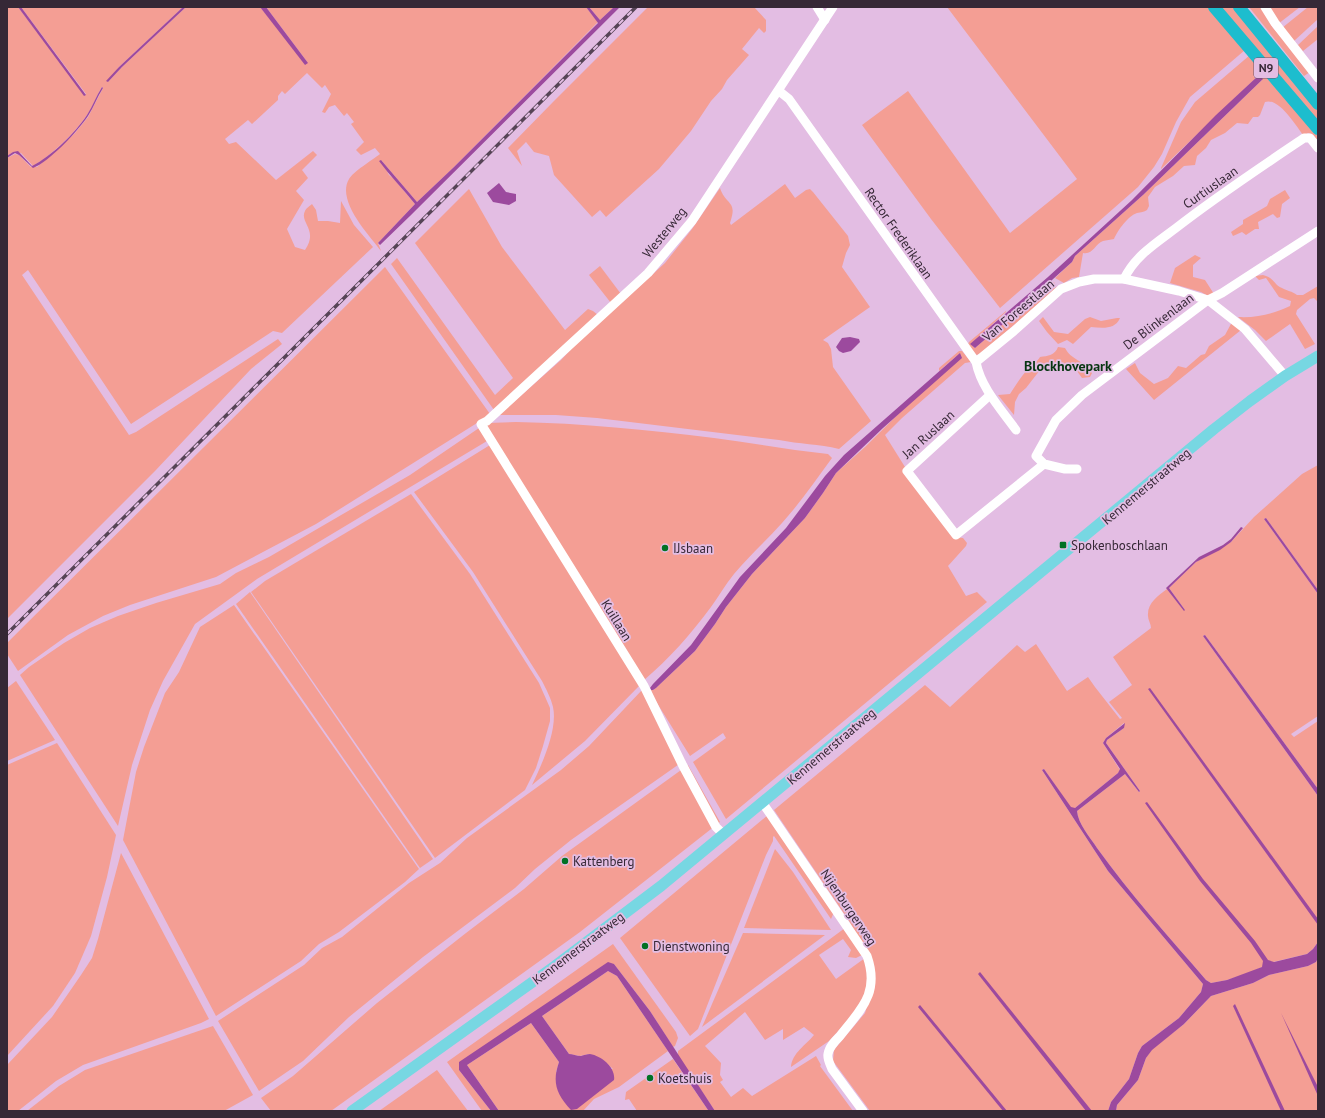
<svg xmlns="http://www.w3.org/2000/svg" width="1325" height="1118" viewBox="0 0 1325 1118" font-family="'PT Sans',sans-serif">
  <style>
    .green { fill: #f49e94 }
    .water { fill: #9c4a9e }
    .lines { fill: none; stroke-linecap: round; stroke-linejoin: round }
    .minor { stroke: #fff; stroke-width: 9 }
    .major { stroke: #77d7e2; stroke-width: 11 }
    .highway { stroke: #1dbdce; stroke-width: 12 }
    .rail-casing { stroke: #564456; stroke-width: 3.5 }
    .rail { stroke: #e3bde3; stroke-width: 2; stroke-dasharray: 6; stroke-linecap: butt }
    .poi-dot { fill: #007124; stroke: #e3bde3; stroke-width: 1.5 }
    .labels { text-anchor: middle; stroke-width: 3.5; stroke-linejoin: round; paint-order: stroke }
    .shield { fill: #e3bde3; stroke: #6a556a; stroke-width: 1 }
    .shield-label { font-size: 12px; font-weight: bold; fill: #362836 }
    .street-label { font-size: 13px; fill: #362836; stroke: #e3bde3 }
    .poi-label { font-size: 13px; fill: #362836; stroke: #e3bde3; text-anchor: start }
    .neighbourhood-label { font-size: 14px; font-weight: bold; fill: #053510; stroke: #e3bde3 }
  </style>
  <rect width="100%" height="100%" fill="#e3bde3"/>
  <g class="green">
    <path d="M7 7H18L85 95 86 94 21 7H183L119 67 108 82 122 67 186 7H260L308 63 266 7H586L598 22 454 167 417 202 381 160 389 175 394 179 415 204 378 243 381 251C369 235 336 201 349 179 353 172 372 160 380 154L375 148 361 155 356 150 364 142 351 124 354 122 347 113 344 116 335 105 329 107 325 113 322 112 331 94 325 85 322 88 307 73 285 94 282 91 278 96V100L252 124 248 120 225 139 229 144 236 142 276 180 313 151 317 155 302 170 308 178 296 191 304 200 287 229 295 247 305 250C319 230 299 222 305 211 306 208 310 206 312 204L316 210 318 221H328L340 223 341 201 354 225 373 247 282 333 273 331 131 424 28 270 22 275 129 435 136 432 278 339 282 344 251 369 155 471 7 619V158L15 154 19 155 31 167H37L75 133 88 117 103 88 102 87C96 96 93 107 87 115 73 135 53 154 33 166L21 153 13 152 7 156Z"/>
    <path d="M589 7H614L600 20Z"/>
    <path d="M648 7H754L766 20V31L764 33 759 28 742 49 749 55 727 80 722 89 711 101 691 131 659 169 606 217 600 210 592 217 554 175 549 156 534 152 526 142 517 151 522 166 508 148 553 102Z"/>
    <path d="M947 7H1208L1245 50 1190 97 1176 122 1162 154 1154 167 1138 187 1000 308 931 219 862 125 908 91 1010 233 1077 179Z"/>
    <path d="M1220 7H1233L1318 110V122Z"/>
    <path d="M1249 7H1261L1273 28 1294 51 1310 72 1304 76Z"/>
    <path d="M1268 7H1300L1278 24Z"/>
    <path d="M1308 7H1318V19L1294 41 1282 28Z"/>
    <path d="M1318 26V39L1303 51 1298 45Z"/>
    <path d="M1250 55 1318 136V141L1312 134 1308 133 1304 136C1296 126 1279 97 1265 102L1260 115 1258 117H1253L1248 124 1237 123 1225 133 1211 140 1206 148 1197 156 1195 165 1184 166 1173 176 1155 187 1148 197 1149 206 1147 210C1144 212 1141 212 1137 213 1128 216 1118 230 1114 239 1111 240 1106 240 1103 241 1095 244 1093 255 1083 253L1079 277 1072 278 1064 283 1055 278 1072 262 1075 256 1143 195 1262 80 1259 75 1161 169V168L1181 122 1195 102Z"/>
    <path d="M785 184 795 198 806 190 810 189 813 192 848 236 850 245 846 253 842 267 870 307 823 340 828 343 831 349 833 367 871 421 839 449C819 444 799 444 779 440L597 418 556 415H499L561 360 576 344 665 263 692 229 720 188C726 206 738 200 730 223L731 225Z"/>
    <path d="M469 189 502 247 565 330 588 309 593 311 598 315 494 410 391 264 397 258 495 395 513 378 415 243Z"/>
    <path d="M1285 190 1290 198 1282 204 1280 217 1277 218 1273 214 1258 222 1259 229H1255L1246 235 1242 232 1233 236 1231 232 1243 224V220L1267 206 1270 199Z"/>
    <path d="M1195 255 1201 258 1193 265V277L1205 280 1214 294 1210 297 1201 292 1170 283 1175 268Z"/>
    <path d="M600 266 621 294 611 303 589 275Z"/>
    <path d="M385 267 490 414 485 418 316 524 216 577 130 605 103 616 68 635 18 671 7 654V643Z"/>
    <path d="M1263 275C1275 278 1273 284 1282 288 1287 291 1292 291 1297 295H1303L1318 286V302L1314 298 1310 299 1297 310 1296 314 1315 344 1305 349 1290 324 1266 341 1255 330 1238 317C1257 318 1273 314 1290 306L1291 301 1279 297 1266 278 1259 280 1255 276Z"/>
    <path d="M1052 282H1054L1057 288 980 354 976 355 968 344 969 342 1006 311V312L971 344 975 348Z"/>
    <path d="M1043 317 1054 332 1068 334 1085 319 1090 317 1101 321 1117 318H1120C1115 330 1102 328 1091 327L1073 344 1067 340 1058 344 1047 332 1039 321Z"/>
    <path d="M1232 322 1241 330 1154 400 1126 369 1135 363 1140 373 1154 384 1168 378 1178 366 1186 368 1201 355 1205 354 1209 346 1225 335Z"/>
    <path d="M1058 347 1065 348C1071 360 1084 360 1092 373L1090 377 1082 378 1074 367 1060 362 1050 364 1040 370 1026 388 1019 394 1015 402 1014 415 998 395 1010 394C1016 385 1021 376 1029 368 1033 364 1037 362 1040 357 1048 356 1055 355 1058 347Z"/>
    <path d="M959 351H962L971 362 965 363 902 418 885 435 905 467 956 537 963 538 967 543 966 546 948 566 966 596 977 592 987 602 726 819 693 762 726 738 723 733 690 756 652 695 651 690H653L656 688 695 651 715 624 726 607 752 574 805 518 823 493 836 473 865 447 960 353 939 371V368Z"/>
    <path d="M516 422C582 423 648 430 714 438 752 443 790 450 828 454L832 458C816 480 800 503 782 523 766 541 749 556 734 574 725 585 719 596 711 607 691 634 669 659 643 681L485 425 488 423Z"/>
    <path d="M479 428 487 441 257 579 195 624 163 681 150 710 132 765 118 826 20 675 29 667 64 643 90 628 118 616 156 603 220 584 236 573 269 557 410 475Z"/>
    <path d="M490 445 640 685 585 741 532 785C542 764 558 729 553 707 551 698 546 689 542 681L473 572 414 492Z"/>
    <path d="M1318 465V590L1266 518 1264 519 1318 594V716L1291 734 1294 737 1318 721V789L1205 635 1203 636 1318 796V942L1313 949 1307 954 1273 962 1249 973 1227 980 1211 983 1206 980C1169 937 1130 894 1097 848 1090 837 1078 824 1077 811L1125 774 1139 792 1140 791 1106 743 1107 740 1124 728V723L1106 738 1103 743 1120 770 1118 773 1075 808H1071L1044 769 1042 770 1108 871 1203 984 1201 992 1179 1018 1142 1046 1138 1053 1129 1079 1111 1102 1108 1111H870L833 1061 834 1050 865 1013 873 986 872 970 870 958 849 921 774 810 925 685 950 707 1017 645 1025 652 1036 644 1067 691 1088 677 1095 687 1120 719 1122 718 1109 702 1132 685 1113 657 1151 628C1151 624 1148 620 1148 616 1147 603 1158 596 1167 589L1184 610H1185L1169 588 1196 562 1231 542 1254 517 1302 474Z"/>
    <path d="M411 494 470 574 539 683 550 708V721L543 746 536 768 525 790 435 858 251 592 265 581Z"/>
    <path d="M250 592 433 859 420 868 236 604Z"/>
    <path d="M234 605 419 869 405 882 339 932 319 944 301 961 216 1016 123 840 136 772 144 747 165 693 179 672 200 627Z"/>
    <path d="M16 681 55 740 7 761V688Z"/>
    <path d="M642 690 685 760 571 840 535 869 515 888 423 957 349 1017 303 1061 259 1091 218 1021 304 965 322 948 342 937 409 883 440 863 467 838 561 770 589 746Z"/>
    <path d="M57 743 116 835 107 877 91 936 75 973 53 1006 7 1056V765Z"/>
    <path d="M688 765 720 822 580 932 331 1111H271L261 1098 293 1076 377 1003 466 933 524 889 562 856Z"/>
    <path d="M768 815 834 912 831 919 774 836 773 837V841L766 855 698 1029 690 1036 620 938Z"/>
    <path d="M775 849 793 872 831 930 744 928Z"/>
    <path d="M121 853 209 1019 201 1023 83 1065 56 1081 18 1111H7V1065L52 1017 81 975 92 958 98 939Z"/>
    <path d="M845 928 862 955 856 958 848 957 851 950 843 939 819 955 836 979 865 958 869 980 862 1005 829 1041 791 1067C792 1053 806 1045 814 1035L804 1027 783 1040V1029L765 1040 745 1012 705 1046 721 1063 720 1075 723 1080 720 1082 731 1097 743 1088 752 1096 816 1056 821 1065 820 1066 853 1111H715L678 1056V1051Z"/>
    <path d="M743 933 825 935 702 1027Z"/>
    <path d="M613 944 676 1032 678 1038 675 1046 673 1047 650 1011 614 964 459 1070 491 1111H482L447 1062Z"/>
    <path d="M1318 958V1111H1116L1117 1105 1138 1080 1146 1058 1152 1049 1184 1024 1211 996 1253 983 1269 975 1308 966 1316 962Z"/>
    <path d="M608 971 617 976 668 1051 619 1087 594 1099 583 1111H499L467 1065 531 1023 559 1062 556 1072 613 1069 603 1060 589 1054 580 1056 569 1054 542 1016Z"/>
    <path d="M213 1026 253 1095 224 1111H27L59 1086 85 1070Z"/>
    <path d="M673 1059 708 1110V1111H637L629 1099 625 1100 626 1092Z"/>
    <path d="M437 1070 468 1111H379Z"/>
  </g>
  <g class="water">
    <path d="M18 7H21L86 95 84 96Z"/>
    <path d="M183 7H186L122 67 108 82 106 81 119 67Z"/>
    <path d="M260 7H266L308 63 305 65Z"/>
    <path d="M586 7H589L600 20 614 7H620L410 216 380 245 378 243 415 204C403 189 390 176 379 161L381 160 417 202 454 167 598 23Z"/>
    <path d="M1259 75 1263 79 1143 195 1075 256 1072 262 1052 280V282L975 348 970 344 1048 277 1132 200 1216 115Z"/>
    <path d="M102 87 103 88C97 97 94 107 88 116 78 131 49 162 33 168L19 155 15 153 7 158V156L13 152 18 151 32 166C52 156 75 133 87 115 93 106 96 96 102 87Z"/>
    <path d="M499 183 506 192 516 194V201L509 205 493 202 487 193Z"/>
    <path d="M850 337 859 339 860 342 851 351 843 353 839 351 836 347 842 338Z"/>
    <path d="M960 353 962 358 883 428 836 473 823 493 805 518 752 574 726 607 715 624 695 651 656 688 653 690H651L650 688 653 684 691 645 740 577 786 528 825 476 844 455Z"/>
    <path d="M1266 518 1318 590V594L1264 519Z"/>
    <path d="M1241 527 1243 528 1231 542 1220 550 1196 562 1169 588 1185 610 1184 611 1166 588 1199 557 1223 545 1231 539Z"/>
    <path d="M1205 635 1318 789V796L1203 636Z"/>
    <path d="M1150 688 1318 919V925L1148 689Z"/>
    <path d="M1125 723 1124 728 1107 740 1106 743 1140 791 1139 792 1125 774 1077 811C1078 824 1090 837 1097 848 1130 894 1169 937 1206 980L1211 983 1227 980 1262 967 1263 961 1251 943 1200 881 1145 803 1147 802 1203 879 1255 941 1268 960 1274 962 1307 954 1313 949 1318 942V958L1316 962 1308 966 1269 975 1253 983 1211 996 1184 1024 1152 1050 1146 1058 1138 1080 1117 1105 1116 1111H1108L1111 1102 1129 1079 1138 1053 1142 1046 1179 1018 1201 992 1203 984 1108 871 1042 770 1044 769 1071 807 1075 808 1118 773 1120 769 1103 743 1106 738Z"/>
    <path d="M608 962 614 964 650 1011 715 1111H708V1110L617 976 608 971 542 1016 569 1054C572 1054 577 1056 581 1056 584 1055 587 1054 590 1054 602 1056 616 1068 614 1080L577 1109 571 1110C556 1094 552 1082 559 1062L531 1023 467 1065 499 1111H491L459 1070V1062Z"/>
    <path d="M980 972 1092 1111H1086L978 974Z"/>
    <path d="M1235 1004 1285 1111H1281L1233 1006Z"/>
    <path d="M920 1005 1007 1111H1003L918 1007Z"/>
    <path d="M1281 1013 1318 1087V1096Z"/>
  </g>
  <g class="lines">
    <g class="minor">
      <path d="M817 7 825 20"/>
      <path d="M1265 7 1275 23 1318 78"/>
      <path d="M779 91 789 99 976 362C981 388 1001 409 1016 430"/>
      <path d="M1124 279C1135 256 1156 243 1176 228 1217 196 1261 167 1304 138H1310L1318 148"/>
      <path d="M976 362 1014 331 1061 289 1079 282 1094 279H1124L1179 291 1208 300 1245 329 1285 376"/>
      <path d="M990 395 907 471 956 535 1044 464"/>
      <path d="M1077 469H1065L1044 464 1036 456 1056 420 1082 395 1208 300 1222 293 1318 231"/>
      <path d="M762 802 867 956C880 993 861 1009 840 1036 835 1041 829 1047 828 1054 827 1059 830 1064 832 1069L863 1111"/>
      <path d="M723 834 716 827 683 766 644 686 481 424 487 421 648 273 692 221 833 7"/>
    </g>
    <path class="major" d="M352 1111 555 966 661 886 1214 429 1250 401 1285 376 1318 356"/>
    <g class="highway">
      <path d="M1214 7 1318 129"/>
      <path d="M1239 7 1318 104"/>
    </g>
    <defs>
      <path id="rail" d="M7 634 636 7"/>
    </defs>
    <use href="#rail" class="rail-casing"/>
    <use href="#rail" class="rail"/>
  </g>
  <g class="poi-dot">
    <rect x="1059" y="541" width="8" height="8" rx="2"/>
    <circle cx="665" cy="548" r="4"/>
    <circle cx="565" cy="861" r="4"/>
    <circle cx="645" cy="946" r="4"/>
    <circle cx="650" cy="1078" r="4"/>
  </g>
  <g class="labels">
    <rect class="shield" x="1254" y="58" width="24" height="20" rx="3"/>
    <g class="shield-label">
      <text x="1266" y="72">N9</text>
    </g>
    <g class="street-label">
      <text transform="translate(1210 187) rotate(-35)" y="5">Curtiuslaan</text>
      <text transform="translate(664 232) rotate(-51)" y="5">Westerweg</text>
      <text transform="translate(899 233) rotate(55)" y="5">Rector Frederiklaan</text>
      <text transform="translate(1018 310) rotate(-40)" y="5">Van Foreestlaan</text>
      <text transform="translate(1158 321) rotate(-37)" y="5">De Blinkenlaan</text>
      <text transform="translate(928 434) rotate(-42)" y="5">Jan Ruslaan</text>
      <text transform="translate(1146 486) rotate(-40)" y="5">Kennemerstraatweg</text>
      <text transform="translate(617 620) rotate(58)" y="5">Kuillaan</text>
      <text transform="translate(831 746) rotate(-40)" y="5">Kennemerstraatweg</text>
      <text transform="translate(849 907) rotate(56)" y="5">Nijenburgerweg</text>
      <text transform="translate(578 948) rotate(-37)" y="5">Kennemerstraatweg</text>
    </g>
    <g class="poi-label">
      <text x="1071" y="550">Spokenboschlaan</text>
      <text x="673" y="553">IJsbaan</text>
      <text x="573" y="866">Kattenberg</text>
      <text x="653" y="951">Dienstwoning</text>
      <text x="658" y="1083">Koetshuis</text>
    </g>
    <g class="neighbourhood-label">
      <text x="1068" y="371">Blockhovepark</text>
    </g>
  </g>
  <rect width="1325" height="1118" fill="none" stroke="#362836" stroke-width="16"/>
</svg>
